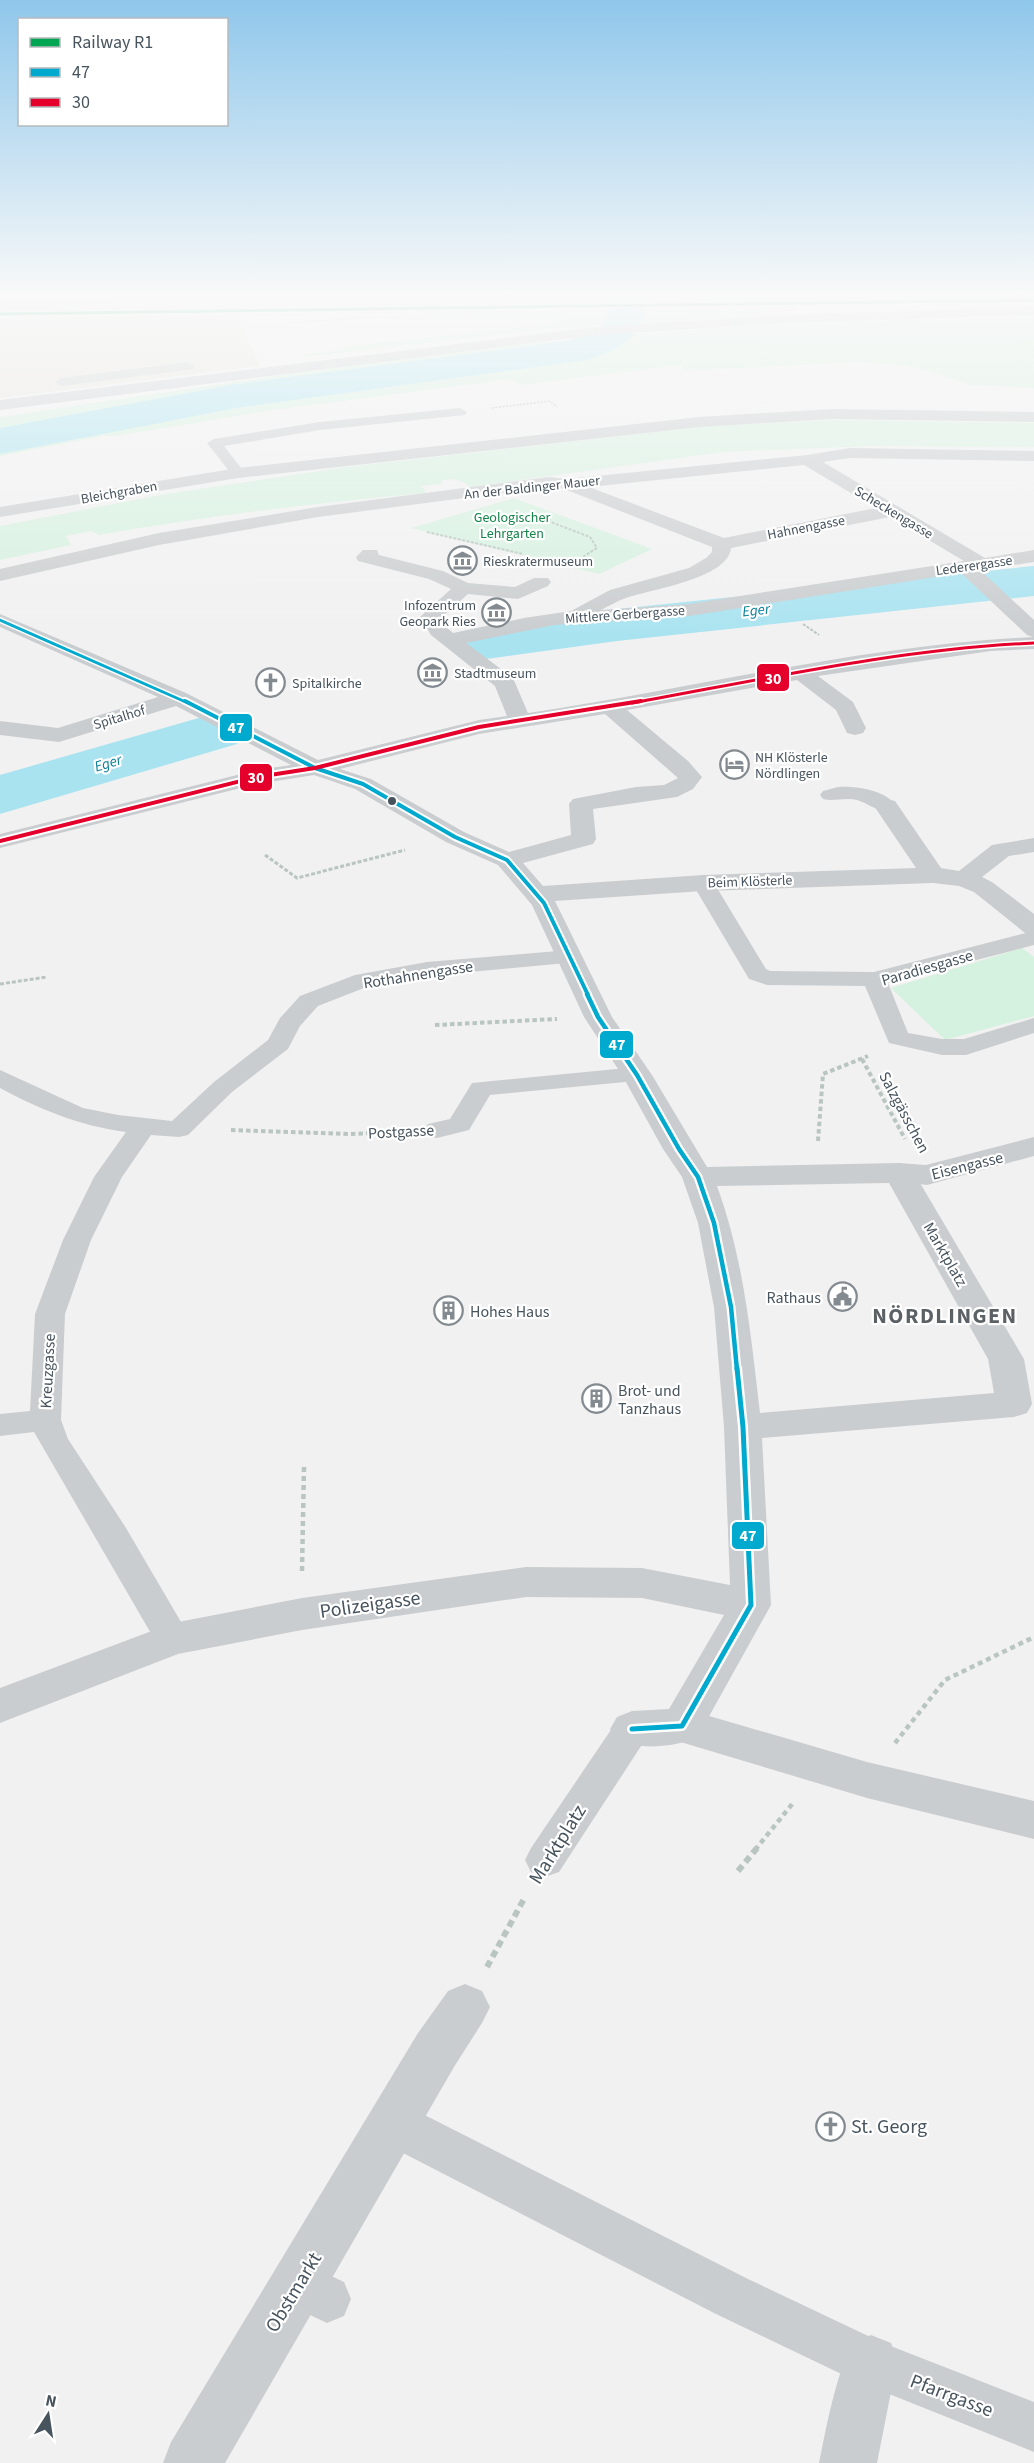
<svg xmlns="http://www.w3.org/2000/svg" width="1034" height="2463" viewBox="0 0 1034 2463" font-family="'Source Sans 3',sans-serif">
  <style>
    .commercial { fill: #e6e4df }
    .green { fill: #d5f1df }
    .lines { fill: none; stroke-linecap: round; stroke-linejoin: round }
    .river { fill: #a9e3f0; fill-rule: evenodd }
    .path-far5 { stroke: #b8c5c1; stroke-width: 1.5; stroke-dasharray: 2 1.5; stroke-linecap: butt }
    .path-far4 { stroke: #b8c5c1; stroke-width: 2; stroke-dasharray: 3 1.5; stroke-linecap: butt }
    .path-far3 { stroke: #b8c5c1; stroke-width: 3; stroke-dasharray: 4 2; stroke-linecap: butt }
    .path-far2 { stroke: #b8c5c1; stroke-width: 4; stroke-dasharray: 4.5 3; stroke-linecap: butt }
    .path-far1 { stroke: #b8c5c1; stroke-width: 4.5; stroke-dasharray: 5 4; stroke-linecap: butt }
    .path { stroke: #b8c5c1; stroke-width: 6; stroke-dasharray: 7 4.5; stroke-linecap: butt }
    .service { fill: #cacdcf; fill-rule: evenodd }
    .pedestrian { fill: #cacdcf; fill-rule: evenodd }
    .minor { fill: #cacdcf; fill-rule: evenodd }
    .secondary { fill: #cacdd1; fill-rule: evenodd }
    .bus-1-far3-casing { stroke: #fff; stroke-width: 6 }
    .bus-1-far2-casing { stroke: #fff; stroke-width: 8 }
    .bus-1-far1-casing { stroke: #fff; stroke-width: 9 }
    .bus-1-casing { stroke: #fff; stroke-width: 10 }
    .bus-2-far1-casing { stroke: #fff; stroke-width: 6 }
    .bus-2-casing { stroke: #fff; stroke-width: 8 }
    .bus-1-far3 { stroke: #00a9ce; stroke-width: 3 }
    .bus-1-far2 { stroke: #00a9ce; stroke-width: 4 }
    .bus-1-far1 { stroke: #00a9ce; stroke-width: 4.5 }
    .bus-1 { stroke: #00a9ce; stroke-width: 5 }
    .bus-2-far1 { stroke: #e4002b; stroke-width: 3 }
    .bus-2 { stroke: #e4002b; stroke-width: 4 }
    .rail-1-casing { stroke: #fff; stroke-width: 5 }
    .rail-1 { stroke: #00a651; stroke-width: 3 }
    .bus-dot { fill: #47545e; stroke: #fff; stroke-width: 2 }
    .labels { text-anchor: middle; stroke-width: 4.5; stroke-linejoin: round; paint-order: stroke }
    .far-street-label { font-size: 14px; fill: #47545e; stroke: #fff }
    .far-park-label { font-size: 14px; fill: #148448; stroke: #fff }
    .far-poi-label { font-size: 14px; fill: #47545e; stroke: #fff; text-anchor: start }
    .far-water-label { font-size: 15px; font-style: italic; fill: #098099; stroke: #fff }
    .street-label { font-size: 16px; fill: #47545e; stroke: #fff }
    .poi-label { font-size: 16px; fill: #47545e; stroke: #fff; text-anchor: start }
    .near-street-label { font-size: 20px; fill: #47545e; stroke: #fff }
    .near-poi-label { font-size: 20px; fill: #47545e; stroke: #fff; text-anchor: start }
    .district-label { font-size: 22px; font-weight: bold; letter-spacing: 1.5px; fill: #5c6165; stroke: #fff }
    .line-badge { stroke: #fff; stroke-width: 2 }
    .badge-label { font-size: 16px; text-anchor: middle; font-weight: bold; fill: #fff }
  </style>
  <rect width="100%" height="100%" fill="#f2f1f1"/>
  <g class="commercial">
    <path d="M0 296H111L123 310 0 312Z"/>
    <path d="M237 314 260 366 0 398V318Z"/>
  </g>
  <g class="green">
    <path d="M564 296H1034V298L561 303Z"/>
    <path d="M760 306 772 315 560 328 304 357V354L330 352 349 346 555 323 562 319 429 316 418 311Z"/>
    <path d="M1034 317V388L971 385 916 367 857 362 684 371 681 365 521 385 511 379 274 410 116 436H103L0 456V417L302 372 502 346 598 337 754 325Z"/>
    <path d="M832 420 1034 423V447L870 446 723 452 470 487C461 480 453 477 442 481L441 484 422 486 426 493C316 503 207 516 99 535L91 531 66 536 71 545 0 560V526L160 495 338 468 708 426Z"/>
    <path d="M514 498 652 549 599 574 411 528Z"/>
    <path d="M1022 948 1034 957V1016L945 1040 891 988Z"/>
  </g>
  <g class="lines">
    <g class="river">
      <path d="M612 296H646C646 338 622 348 587 360L236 408 0 454V428L236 384 567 341 592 332 605 323Z"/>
      <path d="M1034 566V596L617 641 479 660 460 656 452 644 460 632 479 628 617 609Z"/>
      <path d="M216 713 237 718 246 731 237 744 0 814V775Z"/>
    </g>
    <g class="path-far5">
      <path d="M290 323 370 317 423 318"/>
      <path d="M492 408 550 401 557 407"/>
    </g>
    <g class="path-far4">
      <path d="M535 516 590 537 597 548 570 565"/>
      <path d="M427 532 523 554"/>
      <path d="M803 624 819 635"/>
    </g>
    <g class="path-far3">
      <path d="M265 855 297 878 405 850"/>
      <path d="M0 984 47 977"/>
    </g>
    <g class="path-far2">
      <path d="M435 1025 557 1019"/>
      <path d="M862 1059 905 1139"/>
      <path d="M231 1130 349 1134 403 1132"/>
      <path d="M818 1141 823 1074 868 1056"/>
    </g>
    <g class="path-far1">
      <path d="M302 1571 304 1467"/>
      <path d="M895 1743 945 1680 1034 1637"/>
      <path d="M755 1850 793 1803"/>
    </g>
    <g class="path">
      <path d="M738 1871 757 1848"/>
      <path d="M487 1967 525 1897"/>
    </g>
    <g class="service">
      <path d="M188 362 194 366 193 369 62 386 55 382 62 378Z"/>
      <path d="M460 408 467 412 465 415 320 430 224 446 245 473 238 477 233 476 207 443 214 439 320 422Z"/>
      <path d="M838 787C856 786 886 790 896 806L893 810C879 814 870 804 857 800 845 797 834 802 823 799L820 795 823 791Z"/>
      <path d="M703 876 711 878 766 969 770 971 874 972 1034 931V945L888 983 908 1033 942 1039H964L1034 1018V1033L966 1055H942L889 1043 865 986 767 985 749 979 692 883 695 878Z"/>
      <path d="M569 950 577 952 581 957 577 962 427 976 369 986 318 1006 300 1026 288 1049 232 1092 188 1135 179 1137 151 1135 122 1177 91 1240 65 1314 61 1420 68 1439 126 1528 191 1639 186 1649 173 1653 160 1649 34 1432 0 1436V1414L30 1411 35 1314 63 1240 94 1177 126 1132C80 1126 41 1110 0 1088V1070L83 1108 118 1115 172 1121 214 1082 268 1040 280 1018 300 996 355 975 427 962Z"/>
      <path d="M637 1067 646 1070 650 1075 646 1080 490 1095 469 1130 437 1138 428 1136 424 1130 428 1124 450 1119 472 1083Z"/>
      <path d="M632 1714 645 1718 651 1729 645 1740 559 1872 545 1877 531 1872 525 1860 531 1848 619 1718Z"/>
      <path d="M395 2100 748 2279 883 2343 1034 2402V2452L854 2380 714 2313 403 2153 379 2137 373 2122 379 2107Z"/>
      <path d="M297 2260 344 2282 351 2299 344 2316 327 2323 280 2301 273 2284 280 2267Z"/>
    </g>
    <g class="pedestrian">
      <path d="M1034 1137V1156L927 1185 888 1180 883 1173 888 1166 899 1163 926 1165Z"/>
      <path d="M682 1708 867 1762 1034 1801V1839L867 1798 667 1738 660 1726 667 1714Z"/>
      <path d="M871 2335 891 2343 899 2363 891 2392 877 2463H819C827 2422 835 2382 851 2343Z"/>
    </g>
    <g class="minor">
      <path d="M833 409 1034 412V422L833 419 699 427 238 478 0 517V507L238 468 699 417Z"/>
      <path d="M850 448 1034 451V461L850 458 823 462 985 558 1034 550V562L980 570 1034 620V649L991 651 818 676 853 702 866 728 863 733 855 735 847 733 836 710 797 680 627 710 688 761 702 777 693 789 677 797 593 809 596 839 593 844 523 863 543 886 703 875 916 868 874 806 877 801 886 799 895 801 941 868 959 871 992 845 1034 838V852L1009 856 982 877 992 882 1034 914V935L1025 933 974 892 959 886 933 883 703 891 555 901 612 1017 652 1075 707 1167 899 1163 910 1166 1024 1359 1032 1404 1027 1413 1014 1417 762 1438 771 1605 697 1738C673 1747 641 1750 617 1741L610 1729 617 1717 632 1711 669 1709 724 1615 642 1598 526 1597 302 1630 178 1654 0 1723V1688L173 1623 302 1598 526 1567 642 1568 730 1585 724 1427 714 1307 698 1223 682 1177 663 1149 622 1075 584 1017 532 905 498 865 446 842 355 789 314 775 257 784 0 848V834L257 770 291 765 176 706 59 742 0 735V721L58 728 158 697 0 627V614L186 693 318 760 479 720 507 716 495 686 431 635 420 617 451 589 429 579 358 561 356 557 363 550H377L379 555 443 571 468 583 515 587 534 578H548L551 582 548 586 518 599 468 594 441 618 446 627 453 633 524 618 571 611 610 590 689 568 706 558 712 552V547L564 489 549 487 318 517 159 545 0 581V569L159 533 318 507 549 477 566 479 807 455ZM804 465 876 508 724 538 589 487ZM890 517 964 561 689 604 601 610C609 606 617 601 626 598 651 589 728 579 731 548ZM961 573 1027 635 1033 637C865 645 695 688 528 713L513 678 466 643 554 625 689 616ZM605 714 678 778 664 785 636 787 573 799 569 804 571 835 509 852 464 832 371 779 340 769 479 734ZM889 1183 988 1359 994 1393 760 1413C751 1336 744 1260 717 1186Z"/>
      <path d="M465 1984 482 1991 490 2007 482 2023 454 2067 225 2463H163L171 2442 418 2033 448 1991Z"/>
    </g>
    <path class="secondary" d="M1034 307V315L784 323 596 335 0 410V400L596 327 784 315Z"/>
    <defs>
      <path id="bus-1-far3" d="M0 620 188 703"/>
      <path id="bus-1-far2" d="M185 701 315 768 363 784 455 837 507 860 544 903 588 995"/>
      <path id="bus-1-far1" d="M587 994 598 1017 637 1075 679 1149 698 1177 714 1223 731 1307 737 1370"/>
      <path id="bus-1" d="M632 1729 682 1726 751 1605 743 1427 737 1368"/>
      <path id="bus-2-far1" d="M632 703C765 679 899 649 1034 643"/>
      <path id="bus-2" d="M0 841 257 777 315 768 479 727 641 701"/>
    </defs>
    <use href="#bus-1-far3" class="bus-1-far3-casing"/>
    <use href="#bus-1-far2" class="bus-1-far2-casing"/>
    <use href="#bus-1-far1" class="bus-1-far1-casing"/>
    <use href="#bus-1" class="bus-1-casing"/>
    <use href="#bus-2-far1" class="bus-2-far1-casing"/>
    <use href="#bus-2" class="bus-2-casing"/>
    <use href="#bus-1-far3" class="bus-1-far3"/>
    <use href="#bus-1-far2" class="bus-1-far2"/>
    <use href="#bus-1-far1" class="bus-1-far1"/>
    <use href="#bus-1" class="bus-1"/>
    <use href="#bus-2-far1" class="bus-2-far1"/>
    <use href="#bus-2" class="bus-2"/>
    <defs>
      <path id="rail-1" d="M0 314 1034 300"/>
    </defs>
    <use href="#rail-1" class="rail-1-casing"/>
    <use href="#rail-1" class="rail-1"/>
  </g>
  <linearGradient id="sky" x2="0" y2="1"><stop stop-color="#8fc7eb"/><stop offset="0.46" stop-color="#f9f9f9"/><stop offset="1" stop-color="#f9f9f9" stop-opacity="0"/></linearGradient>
  <rect width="1034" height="640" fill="url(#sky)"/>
  <defs>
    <symbol id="museum-ring" viewBox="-11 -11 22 22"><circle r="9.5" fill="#fff" stroke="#838b91" stroke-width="1.5"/><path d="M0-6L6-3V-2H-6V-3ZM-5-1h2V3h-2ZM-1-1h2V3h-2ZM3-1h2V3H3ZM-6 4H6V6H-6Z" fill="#838b91"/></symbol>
    <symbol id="church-ring" viewBox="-11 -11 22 22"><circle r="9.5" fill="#fff" stroke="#838b91" stroke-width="1.5"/><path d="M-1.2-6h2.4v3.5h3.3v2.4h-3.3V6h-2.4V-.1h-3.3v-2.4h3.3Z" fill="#838b91"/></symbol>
    <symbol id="hotel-ring" viewBox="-11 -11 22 22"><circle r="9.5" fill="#fff" stroke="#838b91" stroke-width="1.5"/><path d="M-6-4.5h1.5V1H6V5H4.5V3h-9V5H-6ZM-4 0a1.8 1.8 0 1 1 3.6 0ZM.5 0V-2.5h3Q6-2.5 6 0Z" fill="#838b91"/></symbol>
    <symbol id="civic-ring" viewBox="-11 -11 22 22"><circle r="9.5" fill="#fff" stroke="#838b91" stroke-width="1.5"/><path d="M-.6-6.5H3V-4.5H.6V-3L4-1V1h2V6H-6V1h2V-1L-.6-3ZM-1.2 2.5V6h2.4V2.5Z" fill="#838b91"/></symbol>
    <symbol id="building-ring" viewBox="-11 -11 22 22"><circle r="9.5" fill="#fff" stroke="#838b91" stroke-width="1.5"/><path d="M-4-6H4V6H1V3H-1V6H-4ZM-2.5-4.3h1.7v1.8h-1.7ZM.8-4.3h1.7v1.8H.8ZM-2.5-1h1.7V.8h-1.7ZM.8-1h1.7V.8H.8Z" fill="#838b91"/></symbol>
  </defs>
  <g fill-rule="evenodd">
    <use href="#museum-ring" x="446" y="544" width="33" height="33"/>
    <use href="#museum-ring" x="480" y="596" width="33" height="33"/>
    <use href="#museum-ring" x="416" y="656" width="33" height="33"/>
    <use href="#church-ring" x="254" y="666" width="33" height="33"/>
    <use href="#hotel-ring" x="718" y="748" width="33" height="33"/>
    <use href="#civic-ring" x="826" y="1280" width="33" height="33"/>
    <use href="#building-ring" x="432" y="1294" width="33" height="33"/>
    <use href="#building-ring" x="580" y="1382" width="33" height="33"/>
    <use href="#church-ring" x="814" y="2110" width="33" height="33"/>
  </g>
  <circle class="bus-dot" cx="392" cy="801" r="5"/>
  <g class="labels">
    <g class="far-street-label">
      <text transform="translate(532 487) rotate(-6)" y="5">An der Baldinger Mauer</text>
      <text transform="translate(119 492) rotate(-10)" y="5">Bleichgraben</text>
      <text transform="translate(894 512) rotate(31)" y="5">Scheckengasse</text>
      <text transform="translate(806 527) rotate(-11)" y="5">Hahnengasse</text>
      <text transform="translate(974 565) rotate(-8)" y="5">Lederergasse</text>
      <text transform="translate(625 614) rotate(-4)" y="5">Mittlere Gerbergasse</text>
      <text transform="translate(119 717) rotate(-17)" y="5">Spitalhof</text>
      <text transform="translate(750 881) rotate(-2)" y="5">Beim Klösterle</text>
    </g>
    <g class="far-park-label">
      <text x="512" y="522">Geologischer<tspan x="512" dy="16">Lehrgarten</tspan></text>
    </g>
    <g class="far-poi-label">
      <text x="483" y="566">Rieskratermuseum</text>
      <text x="476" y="610" text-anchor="end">Infozentrum<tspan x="476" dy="16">Geopark Ries</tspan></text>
      <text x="454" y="678">Stadtmuseum</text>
      <text x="292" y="688">Spitalkirche</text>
      <text x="755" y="762">NH Klösterle<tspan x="755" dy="16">Nördlingen</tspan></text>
    </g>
    <g class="far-water-label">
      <text transform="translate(756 610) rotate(-6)" y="5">Eger</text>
      <text transform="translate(108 763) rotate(-17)" y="5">Eger</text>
    </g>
    <g class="street-label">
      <text transform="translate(927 967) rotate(-16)" y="6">Paradiesgasse</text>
      <text transform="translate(418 974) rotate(-9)" y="6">Rothahnengasse</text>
      <text transform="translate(905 1112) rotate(62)" y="6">Salzgässchen</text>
      <text transform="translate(401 1131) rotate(-3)" y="6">Postgasse</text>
      <text transform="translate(967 1165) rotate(-14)" y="6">Eisengasse</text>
      <text transform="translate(946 1254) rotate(60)" y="6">Marktplatz</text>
      <text transform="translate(47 1371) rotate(-87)" y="6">Kreuzgasse</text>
    </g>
    <g class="poi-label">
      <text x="821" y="1303" text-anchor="end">Rathaus</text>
      <text x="470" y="1317">Hohes Haus</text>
      <text x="618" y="1396">Brot- und<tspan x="618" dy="18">Tanzhaus</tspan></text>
    </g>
    <g class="near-street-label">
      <text transform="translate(370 1604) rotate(-8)" y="7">Polizeigasse</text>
      <text transform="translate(557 1844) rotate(-58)" y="7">Marktplatz</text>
      <text transform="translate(293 2292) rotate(-59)" y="7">Obstmarkt</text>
      <text transform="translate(952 2395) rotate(21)" y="7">Pfarrgasse</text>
    </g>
    <g class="near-poi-label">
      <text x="851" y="2133">St. Georg</text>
    </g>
    <g class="district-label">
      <text x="945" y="1323">NÖRDLINGEN</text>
    </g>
  </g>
  <g class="line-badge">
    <rect x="756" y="663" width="34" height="29" rx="6" fill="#e4002b"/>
    <rect x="219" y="713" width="34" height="29" rx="6" fill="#00a9ce"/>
    <rect x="239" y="763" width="34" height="29" rx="6" fill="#e4002b"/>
    <rect x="599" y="1030" width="35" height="29" rx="6" fill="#00a9ce"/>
    <rect x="731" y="1521" width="34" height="29" rx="6" fill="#00a9ce"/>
  </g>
  <g class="badge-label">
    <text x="773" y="684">30</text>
    <text x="236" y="733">47</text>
    <text x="256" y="783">30</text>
    <text x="617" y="1050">47</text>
    <text x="748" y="1541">47</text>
  </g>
  <rect x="18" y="18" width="210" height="108" fill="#ffffff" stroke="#b5bbbf" stroke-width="1.5"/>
  <rect x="30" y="38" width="30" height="9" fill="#00a651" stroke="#b5bbbf" stroke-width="1.5"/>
  <text x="72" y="48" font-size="18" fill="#47545e">Railway R1</text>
  <rect x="30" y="68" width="30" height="9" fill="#00a9ce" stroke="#b5bbbf" stroke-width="1.5"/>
  <text x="72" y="78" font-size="18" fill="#47545e">47</text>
  <rect x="30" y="98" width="30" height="9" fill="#e4002b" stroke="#b5bbbf" stroke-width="1.5"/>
  <text x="72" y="108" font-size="18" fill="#47545e">30</text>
  <g transform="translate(48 2415) rotate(12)" stroke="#ffffff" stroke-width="4.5" paint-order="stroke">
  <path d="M0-4.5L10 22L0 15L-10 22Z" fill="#47545e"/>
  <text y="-9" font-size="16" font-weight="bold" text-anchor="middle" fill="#47545e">N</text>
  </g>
</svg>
